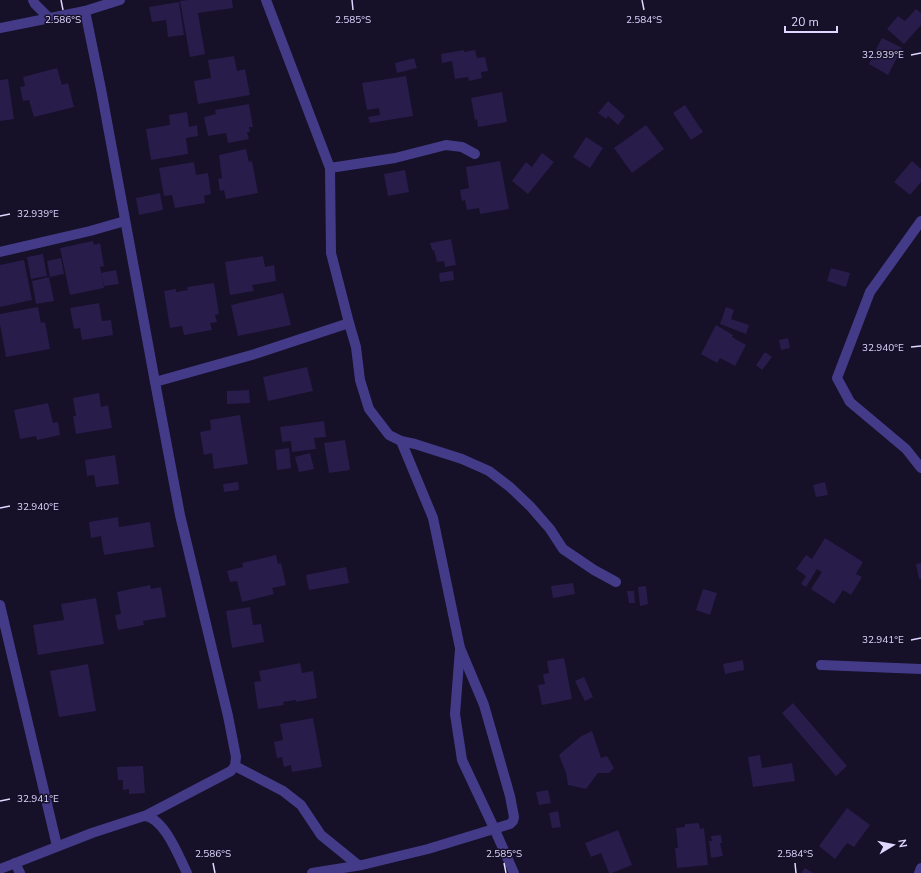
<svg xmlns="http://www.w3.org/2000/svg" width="921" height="873" viewBox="0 0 921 873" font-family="'Nunito Sans',sans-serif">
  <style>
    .building { fill: #281c4a }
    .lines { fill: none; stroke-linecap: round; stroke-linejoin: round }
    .street { stroke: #433b88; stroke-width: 10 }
    .ticks { fill: none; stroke: #dfd8ff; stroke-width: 1.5 }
    .ticks-label { font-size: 10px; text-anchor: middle; fill: #dfd8ff; stroke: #161029; stroke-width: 3; stroke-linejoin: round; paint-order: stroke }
  </style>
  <rect width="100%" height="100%" fill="#161029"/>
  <g class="building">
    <path d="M188 0H232L233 8 198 13 205 54 190 57 180 1Z"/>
    <path d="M179 2 184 35 168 37 166 20 152 22 149 7Z"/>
    <path d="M916 9 921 13V25L904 44 887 29 898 16 905 21Z"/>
    <path d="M882 38 902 48 888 75 869 64Z"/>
    <path d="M464 50V52L475 50 477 58 485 57 488 71 481 72 482 78 469 81 468 77 455 79 452 61 442 63 441 54Z"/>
    <path d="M234 56 237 71 245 69 250 95 198 104 194 81 211 78 208 60Z"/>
    <path d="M414 58 417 68 397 73 395 63Z"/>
    <path d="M57 68 62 85 68 83 74 107 34 117 29 100 23 101 20 87 25 86 23 77Z"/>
    <path d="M406 76 413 116 370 123 368 117 380 115 379 108 367 110 362 83Z"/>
    <path d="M8 79 14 119 0 121V80Z"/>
    <path d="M502 92 507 122 478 127 477 119 475 120 471 98Z"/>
    <path d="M608 101 625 116 618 125 608 116 606 119 598 113Z"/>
    <path d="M249 104 253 127H249L250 132H247L249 139 228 143 226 133 208 136 204 117 216 114 215 110Z"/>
    <path d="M685 105 703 132 691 140 673 113Z"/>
    <path d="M187 112 189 127 197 125 198 136 186 138 188 154 151 160 146 129 170 125 169 115Z"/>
    <path d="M646 125 664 149 632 173 614 148Z"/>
    <path d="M586 137 603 148 590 168 573 157Z"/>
    <path d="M246 149 249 162 252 161 258 193 226 199 224 190 220 191 218 179 222 178 219 155Z"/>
    <path d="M542 153 554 162 528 194 512 181 526 162 532 167Z"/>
    <path d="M500 161 509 209 480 214 479 208 467 210 465 200 462 201 460 190 469 188 466 167Z"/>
    <path d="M912 161 921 169V182L910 195 894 182Z"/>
    <path d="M194 162 196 175 208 173 211 194 204 196 205 203 175 208 172 195 164 196 159 168Z"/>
    <path d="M405 170 409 192 388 196 384 174Z"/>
    <path d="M160 193 163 210 139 215 136 198Z"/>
    <path d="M451 239 456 265 445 267 444 261 437 262 434 250H432L430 243Z"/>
    <path d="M93 241 94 245 100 243 104 266 100 267 104 288 70 295 60 248Z"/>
    <path d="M43 254 47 276 31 279 27 257Z"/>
    <path d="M263 256 265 267 274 265 276 281 252 285 254 291 230 295 225 262Z"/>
    <path d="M61 258 64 274 50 277 47 261Z"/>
    <path d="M24 260 32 300 0 307V265Z"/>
    <path d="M831 268 850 273 846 287 827 281Z"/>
    <path d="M116 270 119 284 104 286 101 273Z"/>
    <path d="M453 271 454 280 440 282 439 273Z"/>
    <path d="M49 277 54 301 36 304 32 281Z"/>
    <path d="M214 283 219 314 215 315 217 322 210 323 212 330 184 335 182 326 170 328 164 291 176 289V292L188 290 187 287Z"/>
    <path d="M283 293 291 325 238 336 231 305Z"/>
    <path d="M99 303 102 321 111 320 113 335 82 340 80 328 74 329 70 308Z"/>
    <path d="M38 307 41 323 45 322 50 349 6 357 0 324V314Z"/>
    <path d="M726 307 734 310 731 319 749 325 746 334 720 324Z"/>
    <path d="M716 325 733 335 732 337 746 345 735 366 720 358 717 363 701 354Z"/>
    <path d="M788 338 790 348 781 350 779 340Z"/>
    <path d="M765 352 772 357 762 370 756 365Z"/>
    <path d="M307 367 313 391 268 401 263 377Z"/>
    <path d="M249 390 250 403 227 404V391Z"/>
    <path d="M99 393 101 407 108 405 112 428 76 434 73 416H76L73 398Z"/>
    <path d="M48 403 53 423 58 422 60 435 37 440 36 436 20 439 14 410Z"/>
    <path d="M240 415 248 464 214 469 212 453 204 455 200 432 211 430 210 420Z"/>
    <path d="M324 421 326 437 314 438 316 449 292 452 291 441 282 442 280 427Z"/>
    <path d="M345 440 350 470 329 473 324 443Z"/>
    <path d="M289 448 291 468 277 470 275 450Z"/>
    <path d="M310 453 314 469 299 472 295 457Z"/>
    <path d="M115 455 119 484 96 487 94 475 87 476 85 460Z"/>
    <path d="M238 482 239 490 224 492 223 484Z"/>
    <path d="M825 482 828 495 816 497 813 485Z"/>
    <path d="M118 517 119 527 150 522 154 547 104 555 101 536 91 538 89 522Z"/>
    <path d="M825 538 863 562 856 574 862 577 851 595 843 590 834 604 811 589 822 572 817 569 806 587 801 584 806 576 796 569 806 555 812 559Z"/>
    <path d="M276 555 278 564 281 563 286 585 272 588 274 594 242 602 237 581 230 582 227 571 243 567 242 563Z"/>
    <path d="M921 563V579H919L916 564Z"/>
    <path d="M346 567 349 583 309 590 306 575Z"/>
    <path d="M573 583 575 594 553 598 551 586Z"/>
    <path d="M150 585 151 589 161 587 166 617 143 621 144 625 118 630 115 615 121 614 117 592Z"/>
    <path d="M646 586 648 604 640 606 638 587Z"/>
    <path d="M703 589 717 593 710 615 696 610Z"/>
    <path d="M627 591H634L635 603H629Z"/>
    <path d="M96 598 104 644 38 655 33 625 64 620 61 604Z"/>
    <path d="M250 607 253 625 261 624 264 642 232 648 226 611Z"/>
    <path d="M564 658 572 699 542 705 538 685 545 684 543 674 549 673 547 661Z"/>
    <path d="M743 660 744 670 725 674 723 664Z"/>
    <path d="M300 663 302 673 313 671 317 698 296 702V700L283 702 284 705 258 709 254 682 261 681 259 671Z"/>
    <path d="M88 664 96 711 59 717 50 671Z"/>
    <path d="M584 677 593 697 585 701 575 681Z"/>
    <path d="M793 703 847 766 836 776 782 713Z"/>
    <path d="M313 718 322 767 292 772 291 765 284 767 282 757 277 758 274 742 283 740 280 724Z"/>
    <path d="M592 731 601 758 607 756 614 768 609 773H598L586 789 568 785 566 773 559 755 580 737Z"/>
    <path d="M760 755 762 768 792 763 795 781 753 787 748 757Z"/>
    <path d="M143 766 145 793 129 794V789L123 790V780H118L117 767Z"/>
    <path d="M548 790 551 803 539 805 536 792Z"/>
    <path d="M847 808 870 825 854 847 847 843 835 859 819 846Z"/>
    <path d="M558 811 561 827 552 828 549 813Z"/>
    <path d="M699 823 700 829 704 828 708 865 677 868 675 848H678L676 828 685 827V824Z"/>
    <path d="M618 830 632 865 612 873H609L601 853 591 857 585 843Z"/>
    <path d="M721 835 722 843H720L723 856 711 858 709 841H712L711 836Z"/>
    <path d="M805 868 813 873H801Z"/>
  </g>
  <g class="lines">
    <g class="street">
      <path d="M33 0 35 4 49 18"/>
      <path d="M85 11 101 89 155 382 180 515 228 716 236 757 235 766 231 771 145 816"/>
      <path d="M0 28 85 11 120 0"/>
      <path d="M330 168 395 158 446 145 462 147 475 154"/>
      <path d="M921 221 870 292 837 378 850 402 906 449 921 468"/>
      <path d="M0 252 90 231 125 221"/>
      <path d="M349 323 356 347 360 380 369 409 389 435 401 441 415 444 462 459 489 471 510 487 530 506 550 529 563 549 594 570 616 582"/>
      <path d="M155 382 255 354 349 323 331 253 330 168 266 0"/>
      <path d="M0 605 57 846"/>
      <path d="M460 649 455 714 462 760 494 828 514 873"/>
      <path d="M821 665 921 669"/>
      <path d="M235 766 283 791 301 805 321 835 358 865"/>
      <path d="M15 863 20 873"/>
      <path d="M0 869 92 833 144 816C164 817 179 857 187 873"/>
      <path d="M312 873 362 865 428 849 510 824 513 821 514 817 510 796 484 705 460 648 433 518 401 441"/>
      <path d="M919 873 921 868"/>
    </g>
  </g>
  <path class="ticks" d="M61 0 63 10M352 0 353 10M642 0 644 10M911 55 921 53M0 216 10 214M911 347 921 346M0 508 10 506M911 640 921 638M0 801 10 799M213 863 215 873M504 863 506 873M795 863 796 873"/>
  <g class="ticks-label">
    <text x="63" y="23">2.586°S</text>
    <text x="353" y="23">2.585°S</text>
    <text x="644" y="23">2.584°S</text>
    <text x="883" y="58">32.939°E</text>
    <text x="38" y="217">32.939°E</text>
    <text x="883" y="351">32.940°E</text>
    <text x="38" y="510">32.940°E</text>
    <text x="883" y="643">32.941°E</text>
    <text x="38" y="802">32.941°E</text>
    <text x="213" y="857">2.586°S</text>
    <text x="504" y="857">2.585°S</text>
    <text x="795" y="857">2.584°S</text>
  </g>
  <g transform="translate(893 845) rotate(80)" stroke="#161029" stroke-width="3" paint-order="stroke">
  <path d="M0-3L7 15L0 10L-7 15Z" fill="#dfd8ff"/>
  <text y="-6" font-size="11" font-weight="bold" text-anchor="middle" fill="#dfd8ff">N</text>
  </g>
  <path d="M785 26v6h52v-6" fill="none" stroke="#dfd8ff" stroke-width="2"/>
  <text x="791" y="26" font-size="12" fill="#dfd8ff" stroke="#161029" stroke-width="3" paint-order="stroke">20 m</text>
</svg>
